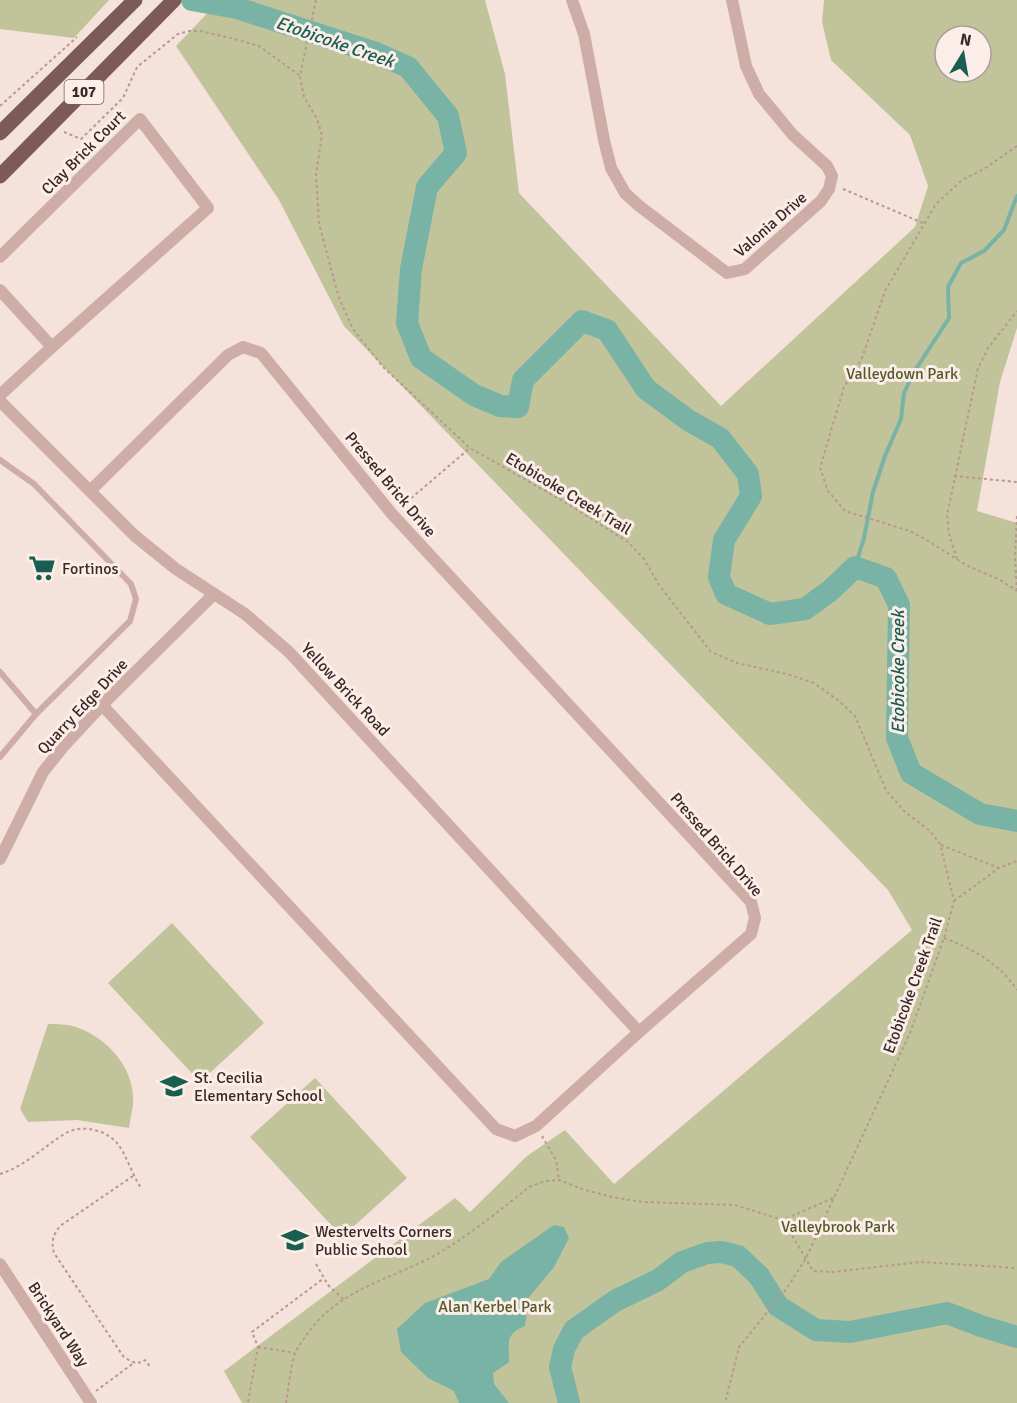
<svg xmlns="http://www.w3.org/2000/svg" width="1017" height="1403" viewBox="0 0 1017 1403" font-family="Signika,sans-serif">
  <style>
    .park { fill: #c1c49a; fill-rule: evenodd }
    .water { fill: #78b3a6 }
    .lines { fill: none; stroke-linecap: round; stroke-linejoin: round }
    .stream { stroke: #78b3a6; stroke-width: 4 }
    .river { stroke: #78b3a6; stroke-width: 22 }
    .path { stroke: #b99790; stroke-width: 2; stroke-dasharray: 3 3; stroke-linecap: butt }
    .lane { stroke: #cdada6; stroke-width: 6 }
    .street { stroke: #cdada6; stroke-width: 12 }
    .primary { stroke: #7c5a57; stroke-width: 15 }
    .labels { text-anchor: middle; stroke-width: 6; stroke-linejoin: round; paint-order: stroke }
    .shield { fill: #fbede8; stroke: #736361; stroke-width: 1.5 }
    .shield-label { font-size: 15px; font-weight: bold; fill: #392827 }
    .street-label { font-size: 16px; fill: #392827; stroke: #fbede8 }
    .park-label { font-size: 16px; fill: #545929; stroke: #fbede8 }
    .poi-label { font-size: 16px; fill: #392827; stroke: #fbede8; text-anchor: start }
    .water-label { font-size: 18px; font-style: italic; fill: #195e50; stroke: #fbede8 }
  </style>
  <rect width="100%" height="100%" fill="#f4e2db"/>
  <g class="park">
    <path d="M0 0H109L74 38 0 29Z"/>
    <path d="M220 0H485L505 74 519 193 721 406 915 227 928 186 910 135 831 60 822 22 824 0H1017V328L1000 382 977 511 1017 523V1403H242L224 1371 455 1198 470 1212 527 1156 565 1130 614 1184 912 930 888 890 344 326 279 200 176 46ZM945 36H981V72H945Z"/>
    <path d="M172 923 264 1023 200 1082 108 983Z"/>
    <path d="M48 1024C57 1024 67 1024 76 1027 108 1038 136 1069 133 1105 132 1112 130 1120 129 1128L77 1120 28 1122 20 1109Z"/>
    <path d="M315 1078 407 1178 342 1237 250 1137Z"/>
  </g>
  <path class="water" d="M554 1225 564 1227 569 1238 554 1267 529 1297 525 1326C505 1334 509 1343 509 1362L493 1373 494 1384 509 1403H459L454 1391 428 1378 401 1352 397 1329 425 1303 489 1279 501 1262Z"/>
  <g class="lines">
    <path class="stream" d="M855 567 864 538 873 492 885 456 901 419 904 393 914 372 949 318 948 287 961 263 984 251 1004 230 1017 196"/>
    <g class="river">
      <path d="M192 0 237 8 376 53 408 67 448 116 456 153 427 187 411 269 407 323 421 358 474 395 500 406 518 407 523 380 582 321 607 330 646 389 688 420 720 438 748 474 751 496 724 540 719 577 726 594 770 614 805 609 831 590 855 567 886 578 899 605 897 738 911 773 980 814 1017 821"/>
      <path d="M569 1403 560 1367 564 1349 574 1330 615 1301 658 1280 682 1262 707 1253 721 1252 738 1256 759 1276 778 1306 816 1330 850 1332 947 1313 981 1326 1017 1337"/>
    </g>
    <g class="path">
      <path d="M316 0 300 76 304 97 317 119 322 135 316 174 319 224 339 298 353 329 383 367 470 448 568 504 628 542 644 559 659 585 711 652 737 663 787 674 814 683 839 701 855 716 886 790 905 812 930 831 940 844 954 901 944 938 910 1033 806 1258 787 1288 739 1347 725 1403"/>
      <path d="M0 106 77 37"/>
      <path d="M64 132 81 139 123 98 137 67 178 34 189 31H200L231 38 259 46 299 75"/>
      <path d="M1017 146 984 169 962 180 936 204 885 291 862 358 844 387 820 468 828 491 845 511 910 531 930 542 966 565 1000 580 1017 591"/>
      <path d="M843 189 923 223"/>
      <path d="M954 476 1017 482"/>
      <path d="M402 506 470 448"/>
      <path d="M957 559 949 534 947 515 978 368 988 348 1017 311"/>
      <path d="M1017 591 1015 557 1017 514"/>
      <path d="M941 845 999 868 1017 861"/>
      <path d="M954 901 999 868"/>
      <path d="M944 938C973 949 999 963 1017 990"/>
      <path d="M542 1136 556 1160 559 1180"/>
      <path d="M0 1174C26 1166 44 1146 66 1133 82 1124 106 1130 117 1143 126 1154 132 1174 141 1188"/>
      <path d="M133 1176 60 1226C53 1235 51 1242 54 1253L123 1356C129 1361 138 1366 145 1360L151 1368"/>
      <path d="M783 1220 813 1271 833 1272 920 1262 1017 1268"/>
      <path d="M316 1264 328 1285 343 1299"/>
      <path d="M258 1347 295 1353"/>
      <path d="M96 1391 135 1362"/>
      <path d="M248 1402 258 1347 252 1332 324 1278"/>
      <path d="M286 1403C289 1387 290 1368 295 1353 297 1348 302 1342 305 1337 339 1286 395 1280 444 1250 474 1231 502 1209 529 1187L545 1181 559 1180 585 1190 612 1197 643 1202 735 1205 783 1220 833 1198"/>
    </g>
    <g class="lane">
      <path d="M0 460 34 484 131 584 136 599 130 621 36 714"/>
      <path d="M0 672 36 714 0 757"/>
    </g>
    <g class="street">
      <path d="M572 0 584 34 604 140 611 168 625 193 638 205 727 273 745 269 821 201 829 189 832 176 827 166 793 135 759 94 746 66 732 0"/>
      <path d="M0 257 140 119 208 208 52 347 0 395"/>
      <path d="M0 290 52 347"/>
      <path d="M0 401 135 536 176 569 245 614 289 652 639 1032"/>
      <path d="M90 491 228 355 243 347 261 353 392 514 751 902 755 918 751 934 639 1032 536 1126 515 1136 496 1129 102 705"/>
      <path d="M0 859 43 772 63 747 102 705 214 594"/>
      <path d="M0 1264 91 1403"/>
    </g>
    <g class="primary">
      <path d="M0 133 135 0"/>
      <path d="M0 176 174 0"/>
    </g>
  </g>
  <defs>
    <symbol id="supermarket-bare" viewBox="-9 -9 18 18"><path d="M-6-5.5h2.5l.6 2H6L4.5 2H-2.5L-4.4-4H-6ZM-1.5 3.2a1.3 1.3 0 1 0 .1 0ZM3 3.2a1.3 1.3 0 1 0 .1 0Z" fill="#195e50" stroke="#fbede8" stroke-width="2.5" paint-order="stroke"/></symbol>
    <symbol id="school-bare" viewBox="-9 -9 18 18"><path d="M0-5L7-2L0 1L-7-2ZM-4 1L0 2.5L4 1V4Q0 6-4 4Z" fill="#195e50" stroke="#fbede8" stroke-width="2.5" paint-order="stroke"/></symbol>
  </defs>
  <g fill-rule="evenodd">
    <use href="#supermarket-bare" x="23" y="549" width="38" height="38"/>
    <use href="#school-bare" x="155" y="1067" width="38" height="38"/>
    <use href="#school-bare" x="276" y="1221" width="38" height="38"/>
  </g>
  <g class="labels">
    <rect class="shield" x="64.5" y="80" width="39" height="24" rx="4.5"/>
    <g class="shield-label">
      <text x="84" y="97">107</text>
    </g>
    <g class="street-label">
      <text transform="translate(83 152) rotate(-45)" y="6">Clay Brick Court</text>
      <text transform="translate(770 224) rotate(-41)" y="6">Valonia Drive</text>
      <text transform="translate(391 484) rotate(50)" y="6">Pressed Brick Drive</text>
      <text transform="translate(569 493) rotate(31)" y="6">Etobicoke Creek Trail</text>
      <text transform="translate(346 689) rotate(47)" y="6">Yellow Brick Road</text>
      <text transform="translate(82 706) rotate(-47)" y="6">Quarry Edge Drive</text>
      <text transform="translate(717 844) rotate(49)" y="6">Pressed Brick Drive</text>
      <text transform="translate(912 985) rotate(-70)" y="6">Etobicoke Creek Trail</text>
      <text transform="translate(59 1324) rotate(57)" y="6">Brickyard Way</text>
    </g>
    <g class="park-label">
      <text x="902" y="379">Valleydown Park</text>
      <text x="838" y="1232">Valleybrook Park</text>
      <text x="495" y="1312">Alan Kerbel Park</text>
    </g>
    <g class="poi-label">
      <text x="62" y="574">Fortinos</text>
      <text x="194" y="1083">St. Cecilia<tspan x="194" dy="18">Elementary School</tspan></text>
      <text x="315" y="1237">Westervelts Corners<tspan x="315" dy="18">Public School</tspan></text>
    </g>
    <g class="water-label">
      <text transform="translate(335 42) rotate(19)" y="6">Etobicoke Creek</text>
      <text transform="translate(898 672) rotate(-90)" y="6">Etobicoke Creek</text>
    </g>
  </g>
  <g transform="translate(963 54) rotate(11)"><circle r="28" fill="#fbede8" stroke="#ad9e9b" stroke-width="1.5"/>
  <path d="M0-4.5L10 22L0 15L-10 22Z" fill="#195e50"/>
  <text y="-9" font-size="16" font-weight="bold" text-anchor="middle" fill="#392827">N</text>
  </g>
</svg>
